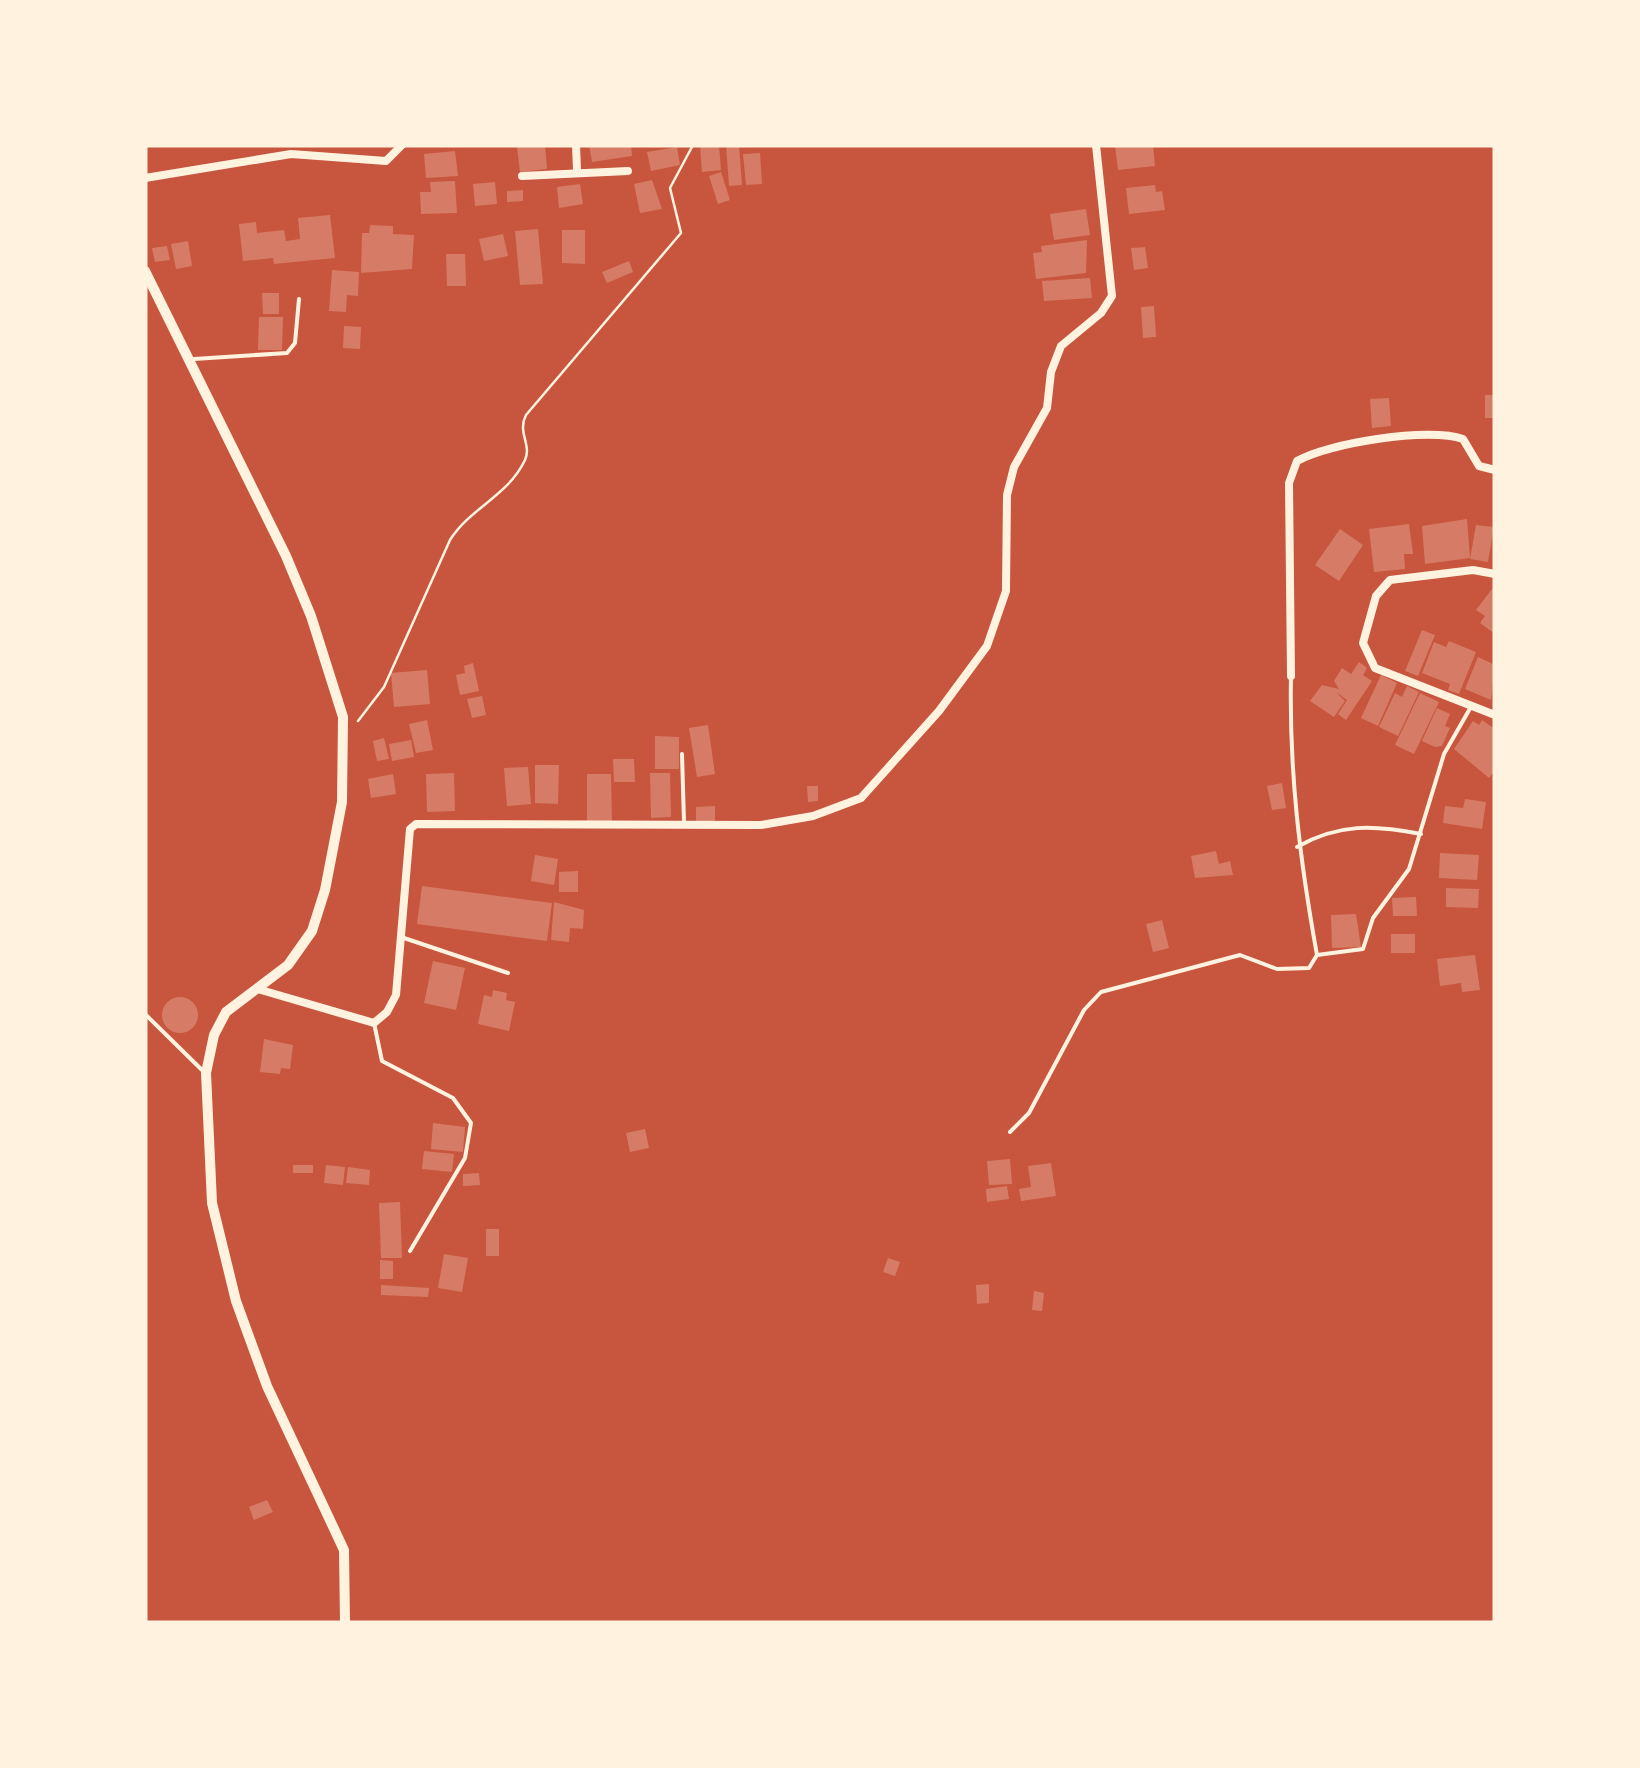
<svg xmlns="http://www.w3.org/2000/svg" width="1640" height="1768" viewBox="0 0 1640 1768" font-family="Overpass,sans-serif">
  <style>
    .building { fill: #d67c66 }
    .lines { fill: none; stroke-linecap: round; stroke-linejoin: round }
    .path { stroke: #fff3e0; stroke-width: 2.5 }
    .service { stroke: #fff3e0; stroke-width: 4 }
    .minor { stroke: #fff3e0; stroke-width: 8 }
    .tertiary { stroke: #fff3e0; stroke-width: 10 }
  </style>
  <rect width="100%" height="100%" fill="#c8553d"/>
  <g class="building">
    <path d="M545 145 547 169 520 172 517 147Z"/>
    <path d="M589 145H631L632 156 592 162Z"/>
    <path d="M700 145H719L721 170 702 172Z"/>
    <path d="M726 145H739L742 185 729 186Z"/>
    <path d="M1153 145 1155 166 1118 170 1115 146Z"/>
    <path d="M677 147 680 165 651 171 647 152Z"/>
    <path d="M455 151 458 176 426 178 424 154Z"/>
    <path d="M760 153 762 184 746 185 743 154Z"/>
    <path d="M721 172 730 200 718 204 709 176Z"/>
    <path d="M652 180 662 209 640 213 634 184Z"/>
    <path d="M455 181 457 213 421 214 420 192H431L430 182Z"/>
    <path d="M495 182 497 204 475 206 473 184Z"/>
    <path d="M580 184 583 204 559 208 557 187Z"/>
    <path d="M1155 185 1156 192 1162 191 1165 210 1129 214 1126 188Z"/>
    <path d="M523 190V201L507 202V191Z"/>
    <path d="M1086 209 1090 235 1054 240 1050 214Z"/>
    <path d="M330 215 335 258 274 264 273 258 243 261 239 224 256 222 257 233 284 230 286 241 300 239 298 218Z"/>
    <path d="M370 225 393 226V234L414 235 412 269 361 273 362 233H369Z"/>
    <path d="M538 229 543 284 520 285 515 231Z"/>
    <path d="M562 230H585V264L562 263Z"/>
    <path d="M503 234 508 256 484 261 479 239Z"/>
    <path d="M1087 240 1086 273 1036 279 1033 253 1042 252 1041 246Z"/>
    <path d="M188 241 192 266 176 269 171 244Z"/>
    <path d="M167 246 170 260 155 262 152 248Z"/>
    <path d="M1145 247 1148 268 1134 270 1131 248Z"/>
    <path d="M446 254H465L466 286H447Z"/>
    <path d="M629 261 633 272 607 283 602 272Z"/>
    <path d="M332 270 359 272 358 296 347 295 346 312 329 311Z"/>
    <path d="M1090 278 1092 298 1044 301 1042 281Z"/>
    <path d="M262 293H279V314H263Z"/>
    <path d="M1154 306 1156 337 1143 338 1141 307Z"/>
    <path d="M259 317H283L282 350H258Z"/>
    <path d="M344 326 361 327 360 349 343 348Z"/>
    <rect x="1485" y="395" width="10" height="23"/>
    <path d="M1389 398 1391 426 1372 428 1370 399Z"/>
    <path d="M1467 519 1470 558 1425 564 1422 526Z"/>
    <path d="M1409 524 1413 554H1404L1405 569 1374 572 1369 529Z"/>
    <path d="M1476 525 1494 527 1488 562 1470 559Z"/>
    <path d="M1340 529 1363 545 1339 581 1315 565Z"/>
    <path d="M1495 585V634L1480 623 1485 616 1476 610Z"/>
    <path d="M1422 630 1435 635 1418 676 1405 671Z"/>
    <path d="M1449 641 1476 652 1459 694 1448 690 1450 684 1422 673 1434 642 1446 647Z"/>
    <path d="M1478 657 1495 665 1491 700 1465 689Z"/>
    <path d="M1359 662 1367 668 1363 675 1372 681 1346 720 1338 714 1347 700 1336 692 1345 701 1334 717 1310 701 1322 685 1339 689 1334 681 1342 668 1351 674Z"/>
    <path d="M473 663 479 691 460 695 456 675 465 673 464 666Z"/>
    <path d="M427 670 430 704 394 707 391 673Z"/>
    <path d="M1381 675 1397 683 1378 726 1361 718Z"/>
    <path d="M1407 686 1419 692 1398 736 1379 727 1395 693 1402 697Z"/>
    <path d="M1420 693 1439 702 1414 754 1395 745Z"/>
    <path d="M482 696 486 715 472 718 467 699Z"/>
    <path d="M1437 708 1450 714 1445 726 1450 728 1442 746 1435 747 1422 741Z"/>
    <path d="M427 720 433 750 416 753 409 724Z"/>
    <path d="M1482 720 1495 729V770L1489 778 1454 749 1473 721 1479 725Z"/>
    <path d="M708 725 715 774 697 777 689 728Z"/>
    <path d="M655 736 679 737V769H655Z"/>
    <path d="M384 738 389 759 377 761 373 741Z"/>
    <path d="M411 740 414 757 392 761 389 744Z"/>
    <path d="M613 759H634L635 782H614Z"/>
    <path d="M535 765H559L558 804 535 803Z"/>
    <path d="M528 767 531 804 507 806 504 768Z"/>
    <path d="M454 773 455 811 427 812 426 774Z"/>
    <path d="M650 773H670L671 817 651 818Z"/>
    <path d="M393 774 396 794 371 798 368 779Z"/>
    <path d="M587 774H611L612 823H587Z"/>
    <path d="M1282 783 1286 808 1272 810 1267 786Z"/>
    <path d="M807 786H818V801L808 802Z"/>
    <path d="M1465 799 1486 802 1482 829 1443 823 1445 806 1463 808Z"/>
    <path d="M715 806V824L696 825V807Z"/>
    <path d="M1216 851 1219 864 1230 861 1233 875 1195 878 1191 856Z"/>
    <path d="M1440 853 1479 855 1477 880 1439 878Z"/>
    <path d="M535 855 558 859 554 885 531 881Z"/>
    <path d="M578 871V892H559V872Z"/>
    <path d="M422 886 552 903 547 941 417 924Z"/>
    <path d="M1446 888 1479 889 1478 908 1446 907Z"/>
    <path d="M1416 897 1417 916H1393L1392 898Z"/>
    <path d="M554 902 584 910 583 929 570 928 569 942 551 940Z"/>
    <path d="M1356 914 1361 947 1332 948 1331 915Z"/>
    <path d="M1162 920 1169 948 1153 952 1146 924Z"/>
    <rect x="1391" y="934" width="24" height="19"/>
    <path d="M1475 955 1480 990 1462 992 1461 983 1440 986 1437 959Z"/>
    <path d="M433 961 465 968 456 1010 424 1003Z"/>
    <path d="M493 990 507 993 506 1000 515 1002 509 1031 478 1024 484 995 492 997Z"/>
    <circle cx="180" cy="1015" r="18"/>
    <path d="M264 1039 293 1045 290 1069 281 1068 280 1074 260 1072Z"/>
    <path d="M433 1123 465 1127 463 1152 431 1149Z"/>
    <path d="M645 1129 649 1148 630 1152 626 1133Z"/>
    <path d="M424 1151 454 1154 452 1172 422 1169Z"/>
    <path d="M1010 1159 1012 1184 989 1185 987 1161Z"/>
    <path d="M1051 1163 1056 1196 1021 1201 1019 1189 1031 1187 1028 1166Z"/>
    <rect x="293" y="1165" width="20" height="8"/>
    <path d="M326 1165 345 1167 343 1185 324 1183Z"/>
    <path d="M348 1167 370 1170 369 1185 346 1183Z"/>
    <path d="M479 1173 480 1185 463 1186V1174Z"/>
    <path d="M1007 1186 1009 1199 987 1202 986 1189Z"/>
    <path d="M400 1202 402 1258H381L379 1203Z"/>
    <rect x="486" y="1229" width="13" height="27"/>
    <path d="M444 1254 468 1258 462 1292 438 1288Z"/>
    <path d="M888 1258 900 1262 895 1276 883 1272Z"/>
    <path d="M380 1260 393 1261V1279H380Z"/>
    <path d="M989 1284V1303L977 1304 976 1285Z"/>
    <path d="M381 1285 429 1288 428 1297 381 1295Z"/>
    <path d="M1034 1291 1044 1293 1042 1311 1032 1310Z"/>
    <path d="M267 1500 273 1512 254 1520 249 1507Z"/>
  </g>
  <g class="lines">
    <path class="path" d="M358 721 384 687 450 540C470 508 508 496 525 460 532 445 517 432 526 415L681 233 670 188 693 145"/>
    <g class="service">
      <path d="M194 359 287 353 295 343 299 299"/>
      <path d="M1291 676C1289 772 1300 861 1317 955"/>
      <path d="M682 754 684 822"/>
      <path d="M1297 847C1339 823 1374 825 1421 834"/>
      <path d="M404 938 508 973"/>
      <path d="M145 1014 202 1070"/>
      <path d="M374 1023 382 1061 453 1098 471 1123 465 1158 410 1251"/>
      <path d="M1010 1132 1029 1113 1084 1010 1101 992 1240 955 1277 969 1309 968 1317 955 1363 949 1373 918 1409 869 1444 754 1472 705"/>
    </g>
    <g class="minor">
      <path d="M576 145 577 170"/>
      <path d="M522 176 628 171"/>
      <path d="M145 178 291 154 386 161 402 145"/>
      <path d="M1495 574 1473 570 1390 580 1376 596 1363 643 1375 668 1495 715"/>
      <path d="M1291 676 1289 483 1297 461C1328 443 1429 427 1463 439L1479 466 1495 470"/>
      <path d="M261 990 374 1023 387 1012 396 995 410 829 416 824 761 825 813 816 861 798 939 711 987 646 1006 591 1007 495 1014 467 1047 408 1051 372 1061 346 1101 313 1112 296 1096 145"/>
    </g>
    <path class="tertiary" d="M145 271 286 556 311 616 343 717 342 802 325 890 312 931 288 965 226 1012 214 1035 206 1073 212 1203 236 1301 267 1386 344 1550 345 1623"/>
  </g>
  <rect width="1640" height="1768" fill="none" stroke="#fff3e0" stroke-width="295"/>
</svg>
